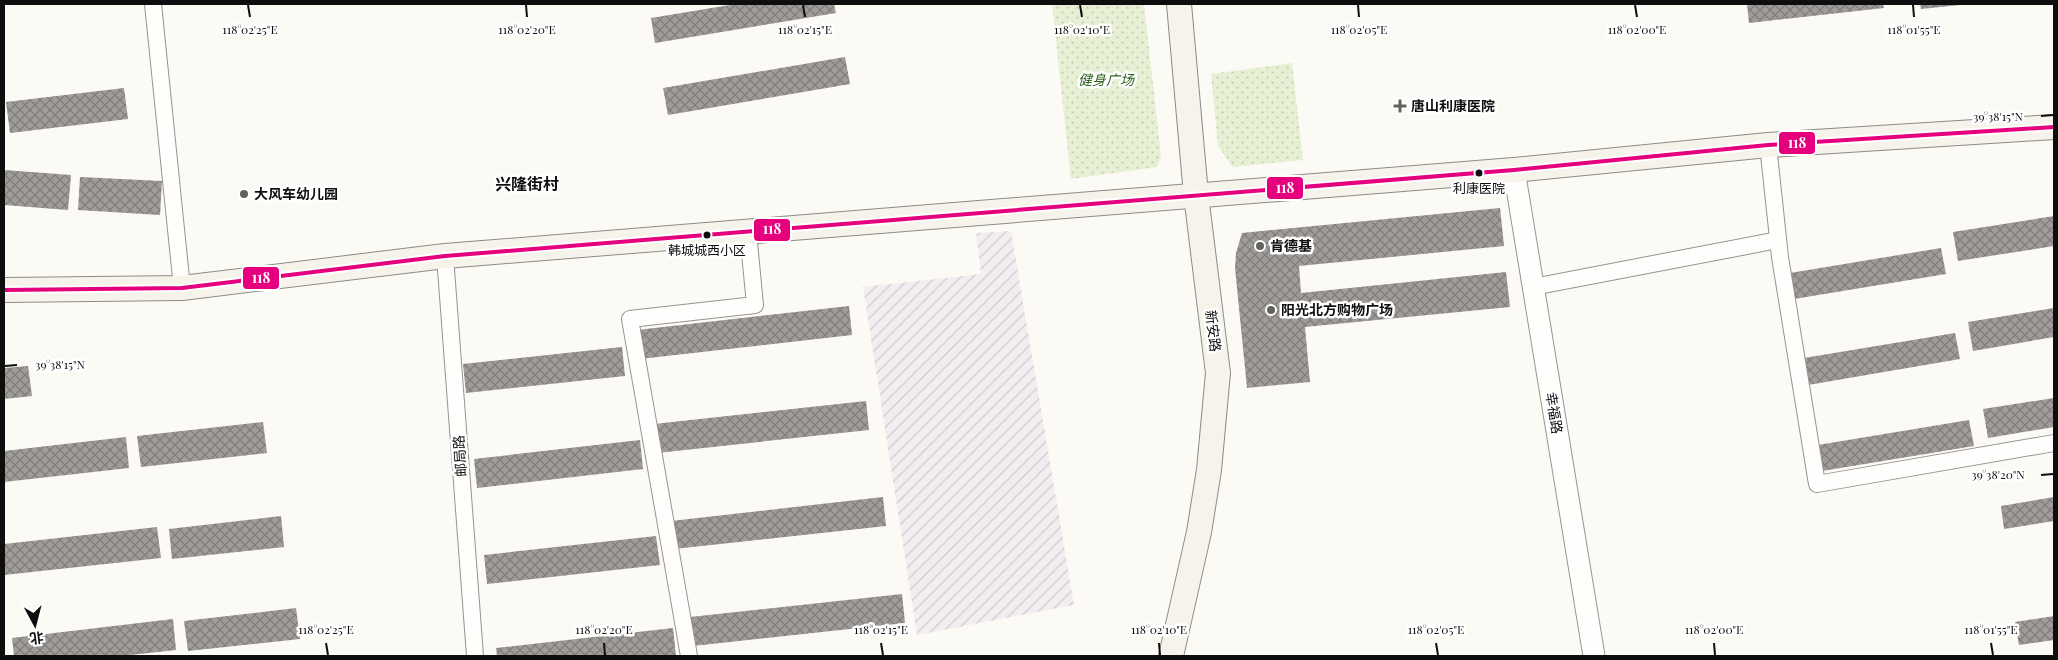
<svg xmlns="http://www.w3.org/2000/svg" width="2058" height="660" viewBox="0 0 2058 660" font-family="'Playfair Display','Noto Sans SC',serif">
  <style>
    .industrial { fill: url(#industrial-furrows) }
    .park { fill: url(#park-dots) }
    .building { fill: url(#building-cross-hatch) }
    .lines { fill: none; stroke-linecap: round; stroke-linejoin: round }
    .minor-casing { stroke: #959492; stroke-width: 18 }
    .tertiary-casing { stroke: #959492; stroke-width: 23 }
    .secondary-casing { stroke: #8c8b88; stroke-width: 26 }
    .minor { stroke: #fffefd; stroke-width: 16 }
    .tertiary { stroke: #fffefd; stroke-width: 21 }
    .secondary { stroke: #f5f3ea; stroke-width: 24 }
    .bus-1-casing { stroke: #fff; stroke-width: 8 }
    .bus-1 { stroke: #e5007d; stroke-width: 4 }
    .ticks { fill: none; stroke: #0e0e0e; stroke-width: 2 }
    .poi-dot { fill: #61615e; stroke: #fff; stroke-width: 2 }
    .bus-dot { fill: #0e0e0e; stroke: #fff; stroke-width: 2 }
    .labels { text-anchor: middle; stroke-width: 5; stroke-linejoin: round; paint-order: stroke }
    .bus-label { font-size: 13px; fill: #0e0e0e; stroke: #fff }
    .park-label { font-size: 14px; font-style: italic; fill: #326520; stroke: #fff }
    .poi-label { font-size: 14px; font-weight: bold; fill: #0e0e0e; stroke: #fff; text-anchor: start }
    .street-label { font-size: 14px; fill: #0e0e0e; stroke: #fff }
    .quarter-label { font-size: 16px; font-weight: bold; fill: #0e0e0e; stroke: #fff }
    .ticks-label { font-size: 12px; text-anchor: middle; fill: #0e0e0e; stroke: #fff; stroke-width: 5; stroke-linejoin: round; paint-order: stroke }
    .line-badge { stroke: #fff; stroke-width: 2 }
    .badge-label { font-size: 14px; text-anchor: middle; font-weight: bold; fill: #fff }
  </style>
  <defs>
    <pattern id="industrial-furrows" width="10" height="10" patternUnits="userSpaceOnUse" patternTransform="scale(1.25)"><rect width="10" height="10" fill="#f3edf0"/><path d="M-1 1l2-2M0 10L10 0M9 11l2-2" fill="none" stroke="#cfcacd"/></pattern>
    <pattern id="park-dots" width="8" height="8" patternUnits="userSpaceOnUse" patternTransform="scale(1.25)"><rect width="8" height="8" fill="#e7f0d4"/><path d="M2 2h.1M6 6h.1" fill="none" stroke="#c5cdb5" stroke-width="1.8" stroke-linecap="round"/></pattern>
    <pattern id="building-cross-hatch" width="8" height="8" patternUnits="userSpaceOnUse" patternTransform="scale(1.25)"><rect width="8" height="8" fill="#9f9c99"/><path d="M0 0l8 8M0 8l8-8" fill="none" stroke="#807e7b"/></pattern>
  </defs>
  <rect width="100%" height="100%" fill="#fcfaf4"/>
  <path class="industrial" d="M1011 231 1074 605 917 635 863 287 981 274 976 233Z"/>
  <g class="park">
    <path d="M1052 4H1144L1161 156 1157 167 1071 179Z"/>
    <path d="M1292 63 1303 160 1233 167 1218 146 1211 74Z"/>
  </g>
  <g class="building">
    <path d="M736 4H834L836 13 655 43 651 18Z"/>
    <path d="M1747 4H1883L1884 8 1749 23Z"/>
    <path d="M1920 4H1960V5L1921 9Z"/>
    <path d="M845 57 850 84 668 115 663 88Z"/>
    <path d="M124 88 128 119 10 133 6 102Z"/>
    <path d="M4 170 71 175 68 210 4 205Z"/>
    <path d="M80 177 162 181 160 215 78 210Z"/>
    <path d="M1500 208 1504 246 1299 266 1301 293 1506 272 1510 307 1305 327 1310 382 1247 388 1235 268 1236 253 1242 233Z"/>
    <path d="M2054 216V246L1958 261 1953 232Z"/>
    <path d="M1941 248 1946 274 1794 299 1790 273Z"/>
    <path d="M849 306 852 335 640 359 637 330Z"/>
    <path d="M2054 308V337L1973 351 1968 322Z"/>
    <path d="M1955 333 1960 359 1808 385 1804 358Z"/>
    <path d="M622 347 625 376 466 393 463 364Z"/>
    <path d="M28 366 32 396 4 399V368Z"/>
    <path d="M2054 398V427L1988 438 1983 409Z"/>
    <path d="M866 401 869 430 657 453 654 424Z"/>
    <path d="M1969 420 1974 446 1822 471 1818 445Z"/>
    <path d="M263 422 267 453 141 467 137 436Z"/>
    <path d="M126 437 129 468 4 482V451Z"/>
    <path d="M640 440 643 469 477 488 474 459Z"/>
    <path d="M883 497 886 526 674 549 671 521Z"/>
    <path d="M2054 497V521L2004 529 2001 506Z"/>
    <path d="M281 516 284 547 172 559 169 529Z"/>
    <path d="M157 527 161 558 4 575V544Z"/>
    <path d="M656 536 660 565 487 584 484 555Z"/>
    <path d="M902 594 905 623 693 646 690 617Z"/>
    <path d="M296 608 300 639 188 651 184 621Z"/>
    <path d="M2054 616V640L2019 645 2015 622Z"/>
    <path d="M173 619 176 650 121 656H14L12 638Z"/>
    <path d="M673 628 676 656H497L496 648Z"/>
  </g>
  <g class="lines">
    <defs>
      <g id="minor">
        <path d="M153 4 182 288"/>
        <path d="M1768 145 1780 257 1817 484 2054 443"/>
        <path d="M445 256 475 656"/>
        <path d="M1533 287 1778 240"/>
        <path d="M689 656 630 319 755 305 748 232"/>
      </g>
      <path id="tertiary" d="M1514 170 1594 656"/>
      <g id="secondary">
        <path d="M4 290 182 288 445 256 1514 170 1768 145 2054 127"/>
        <path d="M1171 656 1199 532 1209 470 1218 373 1196 195 1179 4"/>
      </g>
    </defs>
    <use href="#minor" class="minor-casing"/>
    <use href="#tertiary" class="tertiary-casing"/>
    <use href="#secondary" class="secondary-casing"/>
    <use href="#minor" class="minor"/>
    <use href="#tertiary" class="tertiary"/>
    <use href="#secondary" class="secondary"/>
    <defs>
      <path id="bus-1" d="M4 290 182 288 445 256 1514 170 1768 145 2054 127"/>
    </defs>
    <use href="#bus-1" class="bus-1-casing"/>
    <use href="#bus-1" class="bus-1"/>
  </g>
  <path class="ticks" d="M248 5 250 17M526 5 527 17M803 5 805 17M1080 5 1082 17M1358 5 1359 17M1635 5 1637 17M1913 5 1914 17M2041 116 2053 115M5 366 17 365M2041 475 2053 474M326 643 328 655M604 643 605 655M881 643 883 655M1159 643 1160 655M1436 643 1438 655M1714 643 1715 655M1991 643 1993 655"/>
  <g class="poi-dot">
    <path d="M1397.5 98.5h5v5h5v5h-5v5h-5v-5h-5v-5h5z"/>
    <circle cx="244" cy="194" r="5"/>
    <circle cx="1260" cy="246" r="5"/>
    <circle cx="1271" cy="310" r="5"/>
  </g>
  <g class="bus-dot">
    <circle cx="1479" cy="173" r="4.5"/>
    <circle cx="707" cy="235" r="4.5"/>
  </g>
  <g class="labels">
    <g class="bus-label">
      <text x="1479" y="193">利康医院</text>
      <text x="707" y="255">韩城城西小区</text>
    </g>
    <g class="park-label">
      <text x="1106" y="85">健身广场</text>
    </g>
    <g class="poi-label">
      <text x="1411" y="111">唐山利康医院</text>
      <text x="254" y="199">大风车幼儿园</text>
      <text x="1270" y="251">肯德基</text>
      <text x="1281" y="315">阳光北方购物广场</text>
    </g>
    <g class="street-label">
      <text transform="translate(1213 331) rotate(83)" y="5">新安路</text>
      <text transform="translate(1554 413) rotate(81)" y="5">幸福路</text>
      <text transform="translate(460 456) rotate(-94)" y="5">邮局路</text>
    </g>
    <g class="quarter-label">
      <text x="527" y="190">兴隆街村</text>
    </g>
  </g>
  <g class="ticks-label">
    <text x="250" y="34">118°02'25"E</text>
    <text x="527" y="34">118°02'20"E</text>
    <text x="805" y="34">118°02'15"E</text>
    <text x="1082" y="34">118°02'10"E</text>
    <text x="1359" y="34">118°02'05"E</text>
    <text x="1637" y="34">118°02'00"E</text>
    <text x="1914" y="34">118°01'55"E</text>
    <text x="1998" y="121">39°38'15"N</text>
    <text x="60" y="369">39°38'15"N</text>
    <text x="1998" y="479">39°38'20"N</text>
    <text x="326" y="634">118°02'25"E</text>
    <text x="604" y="634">118°02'20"E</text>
    <text x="881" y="634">118°02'15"E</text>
    <text x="1159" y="634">118°02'10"E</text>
    <text x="1436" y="634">118°02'05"E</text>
    <text x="1714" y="634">118°02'00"E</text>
    <text x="1991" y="634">118°01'55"E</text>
  </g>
  <g class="line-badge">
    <rect x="1778" y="131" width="38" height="24" rx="5" fill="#e5007d"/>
    <rect x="1266" y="176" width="38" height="24" rx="5" fill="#e5007d"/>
    <rect x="753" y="218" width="38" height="24" rx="5" fill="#e5007d"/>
    <rect x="242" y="266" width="38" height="24" rx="5" fill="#e5007d"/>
  </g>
  <g class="badge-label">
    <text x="1797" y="148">118</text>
    <text x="1285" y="193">118</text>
    <text x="772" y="234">118</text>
    <text x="261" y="283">118</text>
  </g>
  <rect width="2058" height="660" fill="none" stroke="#0e0e0e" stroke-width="10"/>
  <g transform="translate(35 625) rotate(173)" stroke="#ffffff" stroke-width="4" paint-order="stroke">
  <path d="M0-4L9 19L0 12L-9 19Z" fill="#0e0e0e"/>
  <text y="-8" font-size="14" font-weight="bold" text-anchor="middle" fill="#0e0e0e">北</text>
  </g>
</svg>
